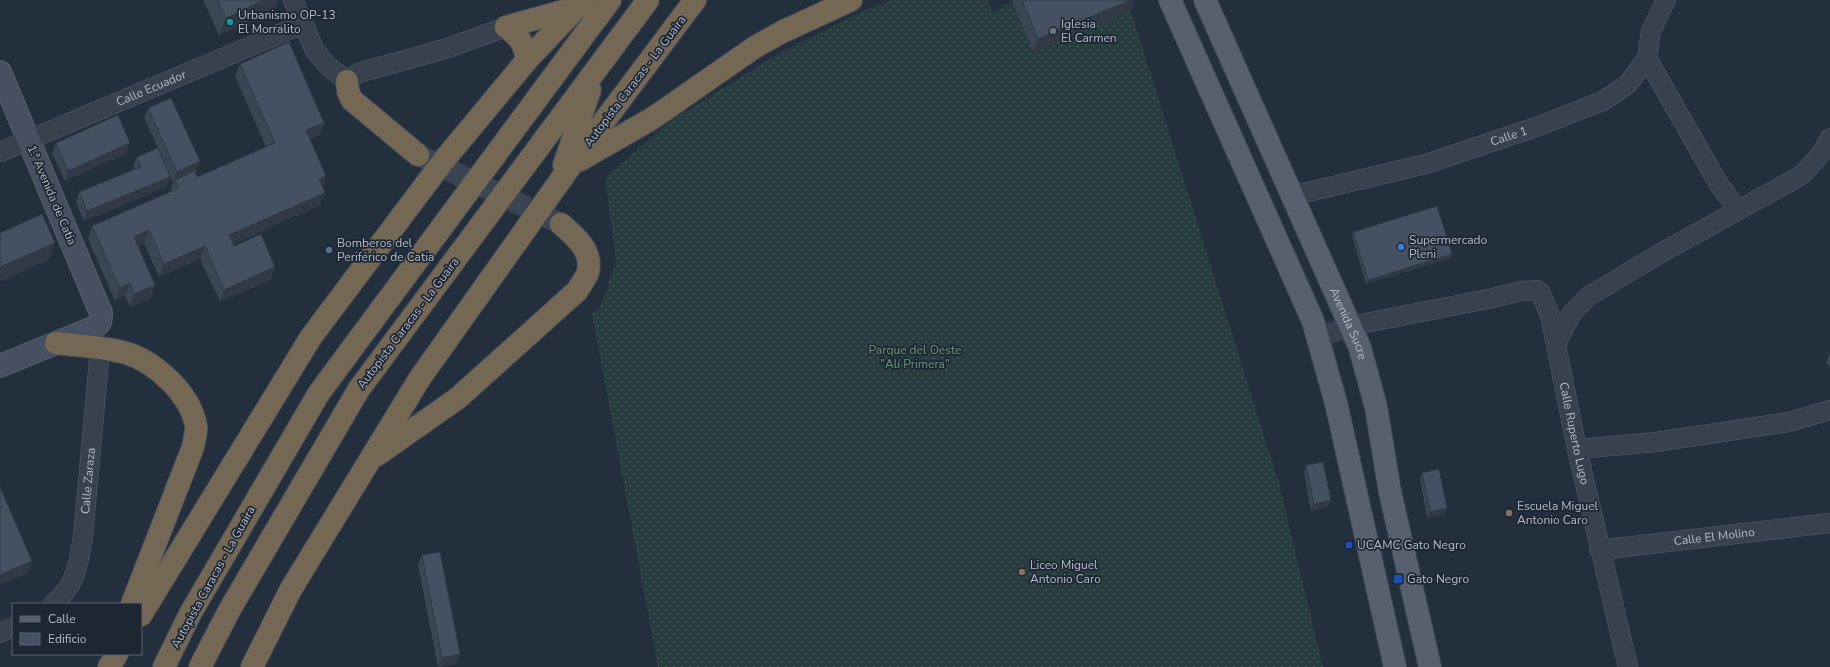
<svg xmlns="http://www.w3.org/2000/svg" width="1830" height="667" viewBox="0 0 1830 667" font-family="'Nunito Sans',sans-serif">
  <style>
    .grass { fill: url(#grass-dots) }
    .lines { fill: none; stroke-linecap: round; stroke-linejoin: round }
    .highway-tunnel { stroke: #3a4453; stroke-width: 22; stroke-dasharray: 22 11; stroke-linecap: butt }
    .street-casing { stroke: #565f6c; stroke-width: 20 }
    .secondary-casing { stroke: #565f6c; stroke-width: 24 }
    .primary-casing { stroke: #414a57; stroke-width: 24 }
    .highway-casing { stroke: #434c59; stroke-width: 24 }
    .street { stroke: #38414e; stroke-width: 19 }
    .secondary { stroke: #465061; stroke-width: 22 }
    .primary { stroke: #56606e; stroke-width: 22 }
    .highway { stroke: #746855; stroke-width: 22 }
    .wall { fill: #3b4654 }
    .shaded-wall { fill: #303945 }
    .building { fill: #455162; stroke: #303945 }
    .culture-dot { fill: #0f9aa8; stroke: #1d2633; stroke-width: 1.5 }
    .worship-dot { fill: #6b7280; stroke: #1d2633; stroke-width: 1.5 }
    .shop-dot { fill: #3f7fe0; stroke: #1d2633; stroke-width: 1.5 }
    .service-dot { fill: #5c6f8a; stroke: #1d2633; stroke-width: 1.5 }
    .education-dot { fill: #8d6e63; stroke: #1d2633; stroke-width: 1.5 }
    .transit-dot { fill: #1a4fb4; stroke: #1d2633; stroke-width: 1.5 }
    .labels { text-anchor: middle; stroke-width: 3.5; stroke-linejoin: round; paint-order: stroke }
    .poi-label { font-size: 12px; fill: #b4bcc9; stroke: #1d2633; text-anchor: start }
    .street-label { font-size: 12px; fill: #b4bcc9; stroke: #1d2633 }
    .park-label { font-size: 12px; fill: #6b9a76; stroke: #1d2633 }
  </style>
  <defs>
    <pattern id="grass-dots" width="8" height="8" patternUnits="userSpaceOnUse"><rect width="8" height="8" fill="#263c3f"/><path d="M2 2h.1M6 6h.1" fill="none" stroke="#435659" stroke-width="1.8" stroke-linecap="round"/></pattern>
  </defs>
  <rect width="100%" height="100%" fill="#242f3e"/>
  <path class="grass" d="M891 0H987L993 12 1012 2 1033 51 1131 11 1279 483 1323 667H658L592 314 600 309 616 262 605 178 669 122 773 57 861 12Z"/>
  <g class="lines">
    <path class="highway-tunnel" d="M418 155 561 224"/>
    <defs>
      <g id="street">
        <path d="M293 0 315 51 329 67 347 81 358 73 445 49 506 27"/>
        <path d="M1647 58 1718 183 1738 210"/>
        <path id="s1" d="M0 152 303 24"/>
        <path id="s2" d="M1291 196 1426 164 1539 126 1603 101 1628 84 1647 58 1651 31 1666 0"/>
        <path id="s3" d="M1318 338 1350 326 1488 299 1522 291 1536 290 1540 292 1550 315 1577 449 1628 667"/>
        <path d="M1556 344 1572 313 1589 296 1661 253 1802 175 1823 151 1830 138"/>
        <path d="M1577 449 1656 442 1789 422 1830 410"/>
        <path id="s4" d="M1599 550 1830 523"/>
        <path id="s5" d="M53 604C76 587 79 562 83 536L100 349"/>
        <path d="M0 633 13 627"/>
      </g>
      <path id="secondary" d="M0 72 101 313C101 320 101 323 95 327L0 366"/>
      <g id="primary">
        <path d="M1170 0 1313 321 1336 403 1395 667"/>
        <path id="s6" d="M1205 0 1360 348 1376 407 1390 492 1430 667"/>
      </g>
      <g id="highway">
        <path d="M506 27 578 7"/>
        <path d="M506 27C520 37 524 43 527 60"/>
        <path d="M347 81 348 91 352 100 418 155"/>
        <path d="M580 160 653 118 755 47 782 32 851 0"/>
        <path d="M564 165 590 90"/>
        <path d="M56 343C79 346 104 347 126 353 156 362 191 395 196 426 197 432 194 440 193 447L132 604"/>
        <path d="M377 455 458 398 577 291C580 286 586 278 588 272 593 251 575 236 561 224"/>
        <path d="M141 615 311 337 444 160 527 60 584 0"/>
        <path d="M109 667 117 654"/>
        <path d="M164 667 190 614 319 393 610 0"/>
        <path d="M200 667 230 609 359 389 648 0"/>
        <path d="M252 667 291 589 420 378 572 164 695 0"/>
      </g>
    </defs>
    <use href="#street" class="street-casing"/>
    <use href="#secondary" class="secondary-casing"/>
    <use href="#primary" class="primary-casing"/>
    <use href="#highway" class="highway-casing"/>
    <use href="#street" class="street"/>
    <use href="#secondary" class="secondary"/>
    <use href="#primary" class="primary"/>
    <use href="#highway" class="highway"/>
  </g>
  <g class="wall">
    <path d="M203 0H278L274 10 219 35Z"/>
    <path d="M1013 0H1135L1131 11 1033 51 1012 2Z"/>
    <path d="M240 64 324 123 320 135 310 139 326 176 322 187 320 205 233 244 234 246 275 267 271 280 220 302 200 259 159 277 144 243 138 246 155 285 150 298 130 307 125 296 115 301 88 239 92 226 170 192 174 181 173 182 161 157 170 177 166 187 84 221 76 202 79 192 134 169 133 167 137 157 158 148 144 118 148 108 196 171 195 172 197 177 266 147 235 76Z"/>
    <path d="M56 143 127 153 65 181 52 153Z"/>
    <path d="M1353 232 1451 258 1366 284 1352 236Z"/>
    <path d="M1830 352V368L1826 363Z"/>
    <path d="M1306 465 1328 507 1311 511 1304 472Z"/>
    <path d="M1422 473 1447 508 1444 515 1427 518 1420 479Z"/>
    <path d="M422 555 460 654 456 664 438 667 418 565Z"/>
  </g>
  <g class="shaded-wall">
    <path d="M264 0H278L274 10 219 35 226 18Z"/>
    <path d="M1131 0H1135L1131 11 1033 51 1038 39Z"/>
    <path d="M324 123 320 135 302 143 306 130Z"/>
    <path d="M130 143 127 153 65 181 68 171Z"/>
    <path d="M200 161 196 171 175 181V180L173 182 177 172Z"/>
    <path d="M326 176 322 189 319 179Z"/>
    <path d="M170 177 166 187 84 221 87 211Z"/>
    <path d="M325 193 320 205 224 248 229 235Z"/>
    <path d="M149 230 144 243 129 250 134 237Z"/>
    <path d="M55 243 49 260 0 282V267Z"/>
    <path d="M205 246 200 259 159 277 164 264Z"/>
    <path d="M1452 254 1451 258 1366 284 1368 280Z"/>
    <path d="M275 267 271 280 220 302 224 290Z"/>
    <path d="M130 283 125 296 115 301 120 288Z"/>
    <path d="M155 285 150 298 130 307 134 294Z"/>
    <path d="M1331 500 1328 507 1311 511 1314 504Z"/>
    <path d="M1447 508 1444 515 1427 518 1430 512Z"/>
    <path d="M32 561 27 574 0 585V575Z"/>
    <path d="M460 654 456 664 438 667 442 658Z"/>
  </g>
  <g class="building">
    <path d="M217 0H264L226 18Z"/>
    <path d="M1022 0H1131L1038 39Z"/>
    <path d="M289 42 324 123 306 130 326 176 319 179 325 193 229 235 234 246 261 234 275 267 224 290 205 246 164 264 149 230 134 237 155 285 134 294 130 283 120 288 92 226 179 188 175 180 194 171 197 177 275 143 240 64Z"/>
    <path d="M171 98 200 161 177 172 148 108Z"/>
    <path d="M118 115 130 143 68 171 56 143Z"/>
    <path d="M158 148 170 177 87 211 79 192 141 167 137 157Z"/>
    <path d="M1437 206 1452 254 1368 280 1353 232Z"/>
    <path d="M42 214 55 243 0 267V233Z"/>
    <path d="M1323 462 1331 500 1314 504 1306 465Z"/>
    <path d="M1439 469 1447 508 1430 512 1422 473Z"/>
    <path d="M0 487 32 561 0 575Z"/>
    <path d="M440 552 460 654 442 658 422 555Z"/>
  </g>
  <circle class="culture-dot" cx="230" cy="22" r="4"/>
  <circle class="worship-dot" cx="1053" cy="31" r="4"/>
  <circle class="shop-dot" cx="1401" cy="247" r="4"/>
  <circle class="service-dot" cx="329" cy="250" r="4"/>
  <g class="education-dot">
    <circle cx="1509" cy="513" r="4"/>
    <circle cx="1022" cy="572" r="4"/>
  </g>
  <g class="transit-dot">
    <rect x="1345" y="541" width="8" height="8" rx="2"/>
    <rect x="1393" y="574" width="10" height="10" rx="2"/>
  </g>
  <g class="labels">
    <g class="poi-label">
      <text x="238" y="19">Urbanismo OP-13<tspan x="238" dy="14">El Morralito</tspan></text>
      <text x="1061" y="28">Iglesia<tspan x="1061" dy="14">El Carmen</tspan></text>
      <text x="1409" y="244">Supermercado<tspan x="1409" dy="14">Pleni</tspan></text>
      <text x="337" y="247">Bomberos del<tspan x="337" dy="14">Periférico de Catia</tspan></text>
      <text x="1517" y="510">Escuela Miguel<tspan x="1517" dy="14">Antonio Caro</tspan></text>
      <text x="1357" y="549">UCAMC Gato Negro</text>
      <text x="1030" y="569">Liceo Miguel<tspan x="1030" dy="14">Antonio Caro</tspan></text>
      <text x="1407" y="583">Gato Negro</text>
    </g>
    <g class="street-label">
      <text transform="translate(635 81) rotate(-53)" y="4">Autopista Caracas - La Guaira</text>
      <text dy="4" stroke="none"><textPath href="#s1" startOffset="164">Calle Ecuador</textPath></text>
      <text dy="4" stroke="none"><textPath href="#s2" startOffset="226">Calle 1</textPath></text>
      <text transform="translate(52 195) rotate(67)" y="4">1.ª Avenida de Catia</text>
      <text transform="translate(408 323) rotate(-53)" y="4">Autopista Caracas - La Guaira</text>
      <text dy="4" stroke="none"><textPath href="#s6" startOffset="354">Avenida Sucre</textPath></text>
      <text dy="4" stroke="none"><textPath href="#s3" startOffset="374">Calle Ruperto Lugo</textPath></text>
      <text dy="4" stroke="none"><textPath href="#s5" startOffset="132">Calle Zaraza</textPath></text>
      <text dy="4" stroke="none"><textPath href="#s4" startOffset="116">Calle El Molino</textPath></text>
      <text transform="translate(213 577) rotate(-61)" y="4">Autopista Caracas - La Guaira</text>
    </g>
    <g class="park-label">
      <text x="915" y="354">Parque del Oeste<tspan x="915" dy="14">"Alí Primera"</tspan></text>
    </g>
  </g>
  <rect x="12" y="603" width="130" height="52" fill="#1d2633" stroke="#59626f"/>
  <rect x="20" y="616" width="20" height="6" fill="#56606e" stroke="#59626f"/>
  <text x="48" y="623" font-size="12" fill="#b4bcc9">Calle</text>
  <rect x="20" y="633" width="20" height="12" fill="#455162" stroke="#59626f"/>
  <text x="48" y="643" font-size="12" fill="#b4bcc9">Edificio</text>
</svg>
